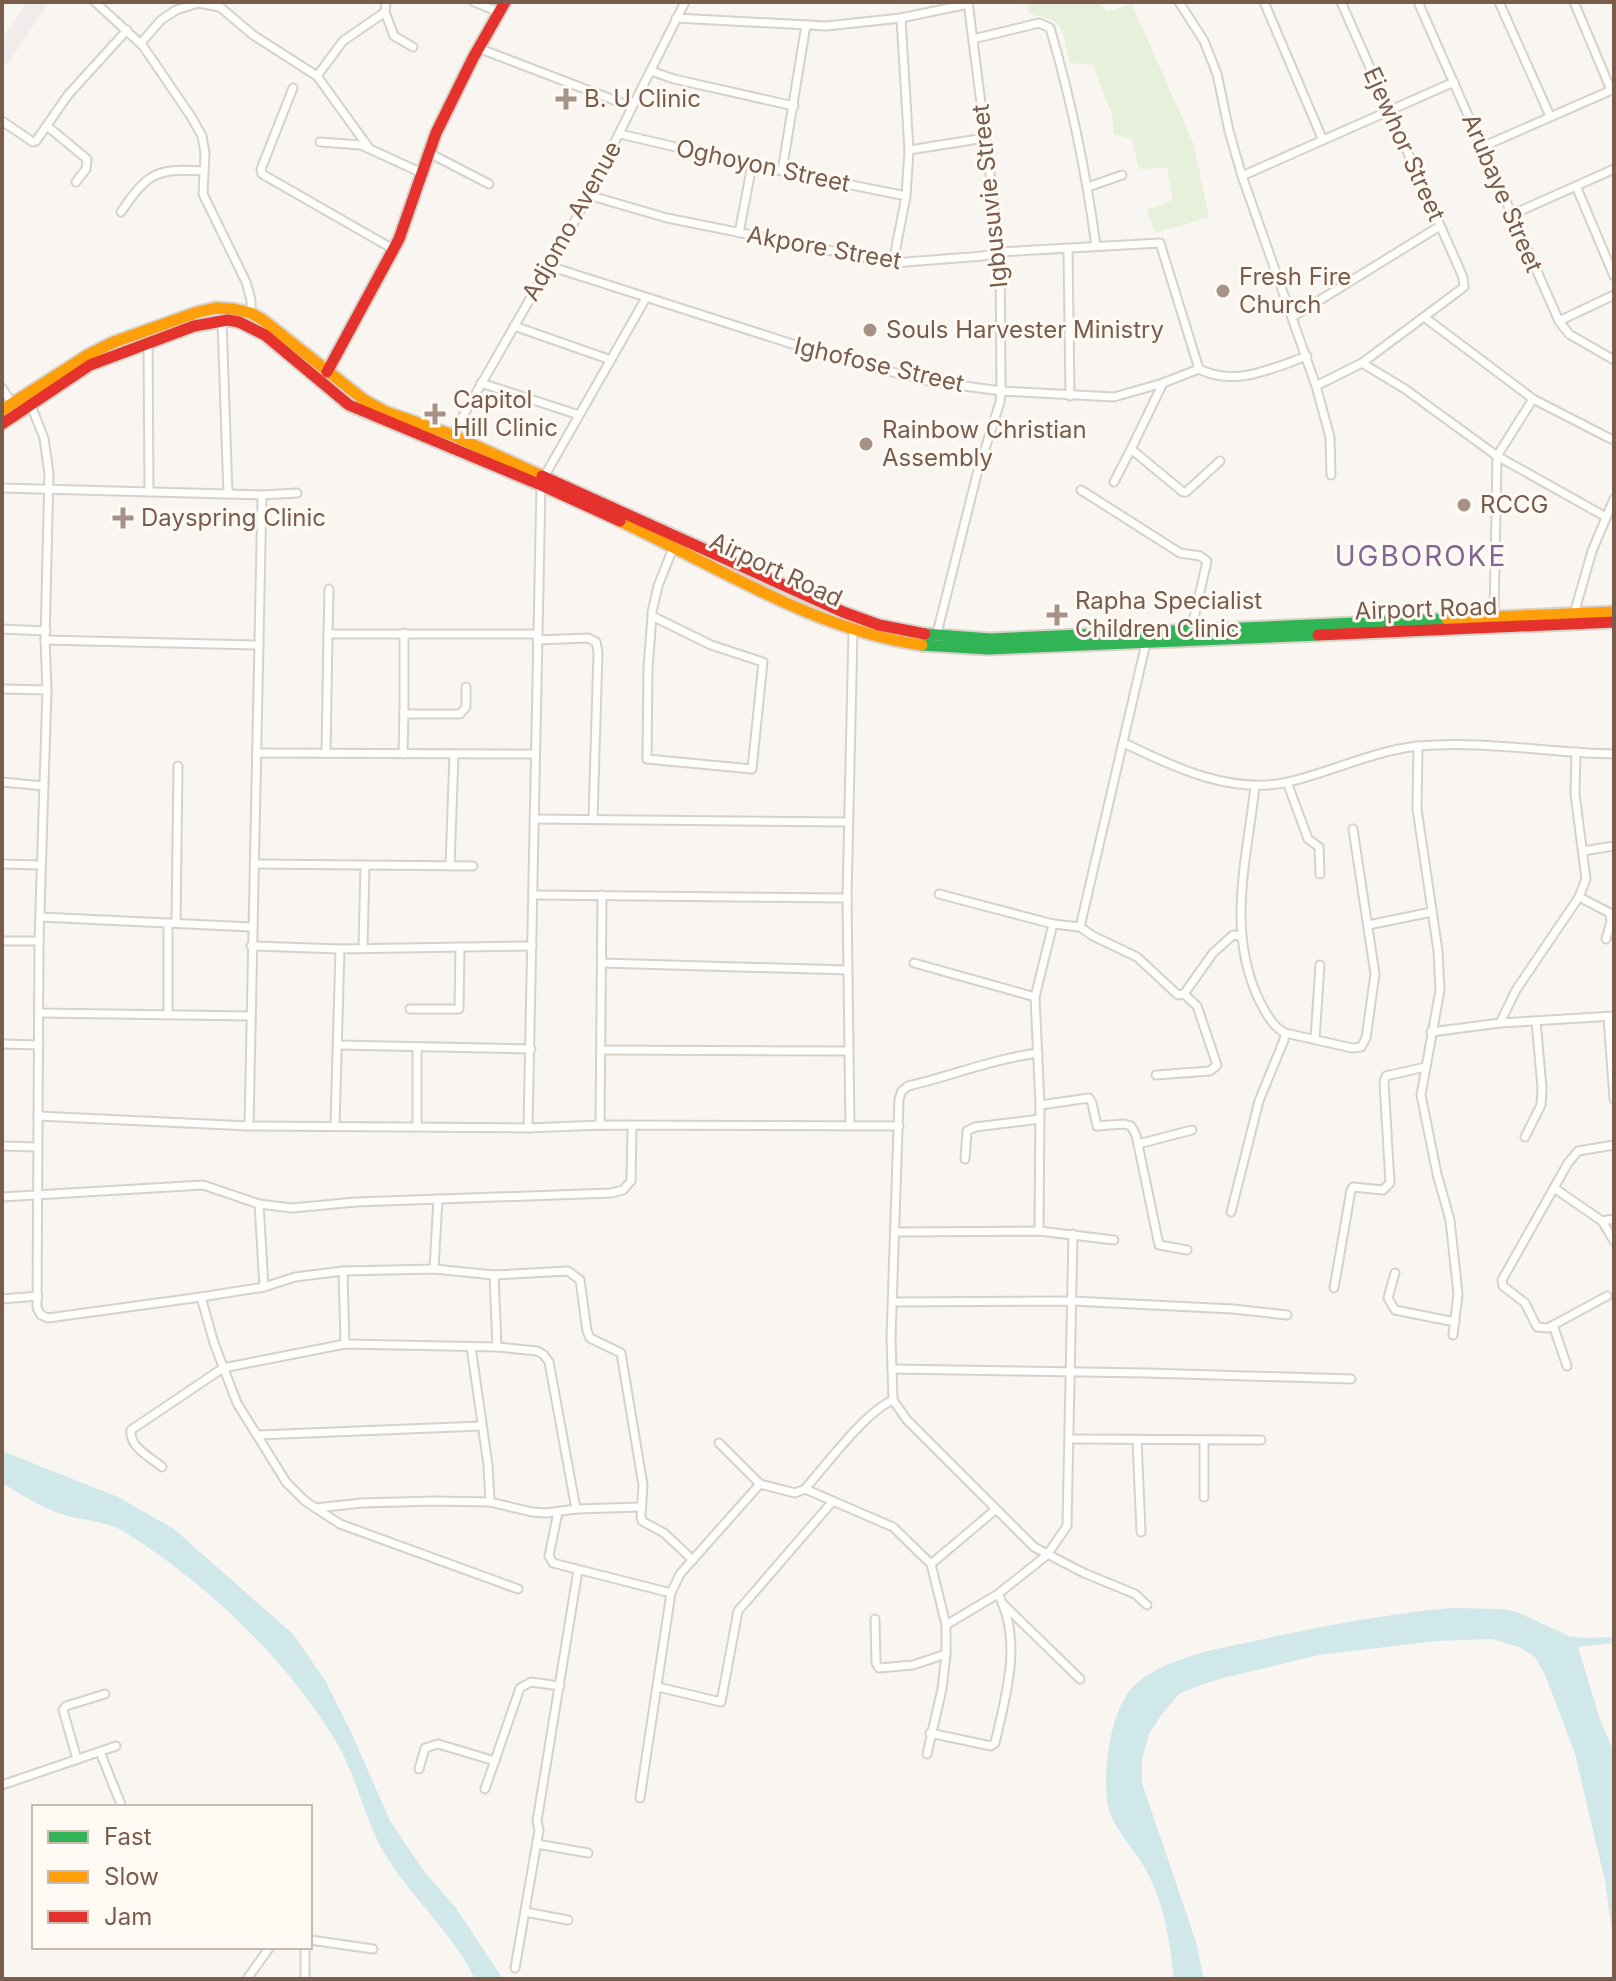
<svg xmlns="http://www.w3.org/2000/svg" width="1616" height="1981" viewBox="0 0 1616 1981" font-family="Inter,sans-serif">
  <style>
    .green { fill: #e7f0db }
    .water { fill: #d0e8ea }
    .lines { fill: none; stroke-linecap: round; stroke-linejoin: round }
    .taxiway { stroke: #f0ecec; stroke-width: 18 }
    .street-casing { stroke: #d7d1cb; stroke-width: 11 }
    .fast-casing { stroke: #d9d2cb; stroke-width: 15 }
    .slow-casing { stroke: #d9d2cb; stroke-width: 15 }
    .jam-casing { stroke: #d9d2cb; stroke-width: 15 }
    .street { stroke: #fefefd; stroke-width: 7 }
    .fast { stroke: #30b455; stroke-width: 11 }
    .slow { stroke: #ff9f0a; stroke-width: 11 }
    .jam { stroke: #e5322d; stroke-width: 11 }
    .poi-dot { fill: #a69286; stroke: #fffaf3; stroke-width: 3 }
    .labels { text-anchor: middle; stroke-width: 6; stroke-linejoin: round; paint-order: stroke }
    .poi-label { font-size: 24px; fill: #7a5c4d; stroke: #fffaf3; text-anchor: start }
    .street-label { font-size: 24px; fill: #7a5c4d; stroke: #fffaf3 }
    .quarter-label { font-size: 28px; letter-spacing: 2px; fill: #846695; stroke: #fffaf3 }
  </style>
  <rect width="100%" height="100%" fill="#f9f5f0"/>
  <path class="green" d="M1027 2H1099L1107 12 1132 4 1194 145 1209 217 1155 233 1147 210 1173 200 1167 168 1139 169 1132 139 1114 134 1112 115 1093 65 1070 63C1061 29 1067 20 1029 14Z"/>
  <g class="water">
    <path d="M2 1451 118 1497 174 1529 294 1635 326 1682 352 1734 390 1821 423 1870 456 1908 503 1979H475C453 1934 413 1899 386 1856 365 1822 358 1780 338 1745 290 1662 206 1583 125 1532 104 1520 83 1521 61 1514 40 1507 21 1494 2 1483Z"/>
    <path d="M1451 1608 1502 1609 1517 1612 1569 1636 1584 1638 1614 1637V1643L1578 1647 1600 1720 1614 1752V1947L1605 1881 1575 1754 1546 1677 1535 1657 1519 1647 1492 1639 1436 1641 1319 1655 1219 1679 1180 1693 1162 1714 1149 1734 1142 1759V1783L1196 1942 1204 1979H1174C1170 1940 1164 1903 1145 1868 1134 1849 1113 1828 1108 1806 1102 1774 1110 1707 1135 1685 1167 1656 1219 1649 1259 1640 1323 1626 1386 1614 1451 1608Z"/>
  </g>
  <g class="lines">
    <path class="taxiway" d="M2 56 38 2"/>
    <defs>
      <g id="street">
        <path d="M95 2 143 46 192 118 202 136 205 153 203 194 246 282 251 300V313"/>
        <path d="M474 2 499 12"/>
        <path d="M1179 2 1204 41 1217 74 1229 131 1242 176 1316 386 1330 437 1331 475"/>
        <path d="M1264 2 1322 138"/>
        <path d="M1341 2 1463 277 1464 287 1362 363"/>
        <path d="M1418 2 1559 321 1569 334 1614 360"/>
        <path d="M1499 2 1550 116"/>
        <path d="M1574 2 1611 90"/>
        <path d="M385 12 394 36 413 47"/>
        <path d="M676 18 826 26 901 18 968 4"/>
        <path d="M973 39 1039 23 1050 28C1071 99 1086 172 1096 246"/>
        <path d="M141 43 161 20 176 10 198 3 220 7 253 35 317 76 369 148"/>
        <path d="M478 48 632 107"/>
        <path d="M651 71 674 79 794 106"/>
        <path d="M317 76 343 41 385 12 386 2"/>
        <path d="M293 88 261 169 262 174 393 249"/>
        <path d="M2 121 33 142 36 141 68 95 127 30"/>
        <path d="M47 126 87 159 86 169 76 182"/>
        <path d="M620 134 752 165 906 196"/>
        <path d="M320 142 361 145 422 173"/>
        <path d="M1482 147 1614 89"/>
        <path d="M909 150 985 138"/>
        <path d="M429 153 489 184"/>
        <path d="M782 171 806 25"/>
        <path d="M1242 176 1454 82"/>
        <path d="M1576 186 1614 276"/>
        <path d="M1088 187 1122 175"/>
        <path d="M588 195 667 218 893 263 983 256 1000 252 1160 243 1199 369"/>
        <path d="M121 212C147 174 155 168 202 171"/>
        <path d="M1511 215 1614 169"/>
        <path d="M739 233 752 165"/>
        <path d="M1068 248 1070 396"/>
        <path d="M893 263 906 196 909 150 901 18"/>
        <path d="M549 266 833 357 928 381 1001 391 1114 397 1163 383 1199 369C1235 387 1271 369 1307 356"/>
        <path d="M1294 316 1440 226"/>
        <path d="M1424 317 1533 399 1611 439"/>
        <path d="M222 321 228 494"/>
        <path d="M1559 321 1614 295"/>
        <path d="M514 326 611 360"/>
        <path d="M148 342 149 492"/>
        <path d="M481 383 579 415"/>
        <path d="M1163 383 1131 449 1183 492H1186L1220 461"/>
        <path d="M1316 386 1362 363 1405 389 1497 456 1494 618"/>
        <path d="M2 388 12 403"/>
        <path d="M1533 399 1497 456 1606 517"/>
        <path d="M30 403 44 438 49 474 45 640 47 690 39 941 37 1308 41 1315 48 1318 201 1297 214 1343 237 1403 286 1482 305 1501 340 1524 518 1589"/>
        <path d="M452 435 577 217 685 2"/>
        <path d="M544 477 646 298"/>
        <path d="M1114 482 1131 449"/>
        <path d="M2 488 262 495 297 493"/>
        <path d="M1081 490 1180 553 1200 556 1207 561 1191 631"/>
        <path d="M1574 614 1592 551 1614 499"/>
        <path d="M652 616 711 645 763 662 752 769 647 759 648 668 652 616V612L658 586 675 543"/>
        <path d="M2 629 46 631"/>
        <path d="M404 633V714H460L466 707V687"/>
        <path d="M328 634 329 589"/>
        <path d="M936 637 977 474 1000 402 1001 391 1000 252 968 2"/>
        <path d="M45 640 259 645"/>
        <path d="M537 640 588 638 596 642 598 652 593 819"/>
        <path d="M2 689 47 690"/>
        <path d="M1124 743C1173 767 1232 795 1288 782 1331 772 1373 751 1418 746 1483 740 1549 753 1614 754"/>
        <path d="M1418 746 1417 809 1438 951 1440 990 1421 1095 1437 1174 1450 1220 1458 1294 1453 1335"/>
        <path d="M257 753 535 754"/>
        <path d="M326 753 328 634H537"/>
        <path d="M403 754 404 712"/>
        <path d="M2 782 44 786"/>
        <path d="M1287 782 1308 839 1319 847 1320 874"/>
        <path d="M534 819 848 822"/>
        <path d="M1583 851 1614 846"/>
        <path d="M2 864 41 865"/>
        <path d="M254 864 473 866"/>
        <path d="M450 866 454 754"/>
        <path d="M939 894 1053 924 1080 927 1093 936 1137 957 1178 995 1184 994 1197 1006 1217 1065 1210 1071 1156 1075"/>
        <path d="M533 895 847 898"/>
        <path d="M1579 897 1610 913 1611 922 1606 939"/>
        <path d="M40 917 251 927"/>
        <path d="M176 923 178 766"/>
        <path d="M1368 925 1432 912"/>
        <path d="M1080 927 1146 643"/>
        <path d="M2 941H39"/>
        <path d="M251 946 340 949 532 946"/>
        <path d="M363 948 365 866"/>
        <path d="M602 963 847 970"/>
        <path d="M914 963 1035 997"/>
        <path d="M1184 994 1213 953 1233 935 1240 936"/>
        <path d="M410 1009H459L460 947"/>
        <path d="M40 1013 251 1016"/>
        <path d="M168 1015V923"/>
        <path d="M1608 1017 1614 1099"/>
        <path d="M1500 1023 1516 990 1579 897 1586 879 1575 794 1576 752"/>
        <path d="M1431 1032 1500 1023 1614 1016"/>
        <path d="M1285 1033 1352 1048 1361 1047 1366 1038 1375 974 1353 829"/>
        <path d="M1315 1039 1320 965"/>
        <path d="M2 1044 39 1045"/>
        <path d="M338 1045 531 1049"/>
        <path d="M601 1050 848 1051"/>
        <path d="M1038 1053C993 1059 951 1076 908 1086L902 1091 899 1099 891 1338 893 1400 907 1420 1034 1547 1084 1573 1135 1594 1147 1605"/>
        <path d="M1040 1105 1089 1098 1092 1103 1097 1126 1124 1124 1131 1126 1136 1135 1159 1245 1187 1250"/>
        <path d="M38 1116 249 1126 528 1128 600 1125 899 1126"/>
        <path d="M335 1125 340 949"/>
        <path d="M600 1125 602 895"/>
        <path d="M249 1126 262 495"/>
        <path d="M417 1126V1047"/>
        <path d="M850 1126 847 898 853 630"/>
        <path d="M528 1128 541 485"/>
        <path d="M1525 1137 1541 1105 1542 1088 1536 1021"/>
        <path d="M1138 1144 1192 1130"/>
        <path d="M2 1146 37 1147"/>
        <path d="M965 1159 967 1131 975 1127 1040 1119"/>
        <path d="M1554 1188 1602 1221 1614 1219"/>
        <path d="M2 1197 203 1185 259 1204 292 1208 356 1202 611 1193 623 1190 631 1181 632 1125"/>
        <path d="M259 1204 264 1287"/>
        <path d="M1231 1212 1259 1101 1284 1040 1285 1033C1272 1026 1266 1013 1259 1000 1226 930 1247 860 1255 786"/>
        <path d="M1602 1221 1614 1241"/>
        <path d="M1039 1231 1040 1105 1035 997 1053 924"/>
        <path d="M896 1232 1039 1231 1114 1240"/>
        <path d="M434 1269 438 1199"/>
        <path d="M343 1271 345 1344"/>
        <path d="M1395 1273 1388 1298 1395 1310 1455 1322"/>
        <path d="M494 1275 497 1347"/>
        <path d="M1334 1288 1351 1190 1353 1187 1383 1190 1390 1183 1384 1082 1386 1076 1425 1067"/>
        <path d="M1607 1296 1548 1328 1537 1327 1525 1303 1503 1286 1502 1280 1568 1163 1578 1151 1614 1145"/>
        <path d="M201 1297 264 1287 295 1277 343 1271 434 1269 494 1275 568 1271 580 1280 587 1331 590 1338 621 1353 643 1485 641 1516 642 1521 664 1533 693 1560"/>
        <path d="M2 1299 38 1296"/>
        <path d="M893 1302 1072 1301 1233 1309 1287 1315"/>
        <path d="M1553 1325 1567 1366"/>
        <path d="M471 1347 488 1465 490 1502"/>
        <path d="M892 1369 1147 1373 1351 1379"/>
        <path d="M259 1435 481 1426"/>
        <path d="M1070 1439 1261 1440"/>
        <path d="M1137 1440 1141 1532"/>
        <path d="M719 1443 760 1484"/>
        <path d="M162 1467C150 1457 129 1447 131 1430L223 1368 345 1344 497 1347 537 1351 544 1355 549 1362 576 1509"/>
        <path d="M805 1489 893 1527 931 1564 946 1625V1654L942 1689 927 1754"/>
        <path d="M1204 1497V1440"/>
        <path d="M316 1508 362 1503 435 1501 490 1502 532 1512 546 1513 576 1509 641 1507"/>
        <path d="M558 1512 549 1556 553 1563 671 1593"/>
        <path d="M931 1564 995 1510"/>
        <path d="M998 1594 1047 1555 1067 1526 1073 1234"/>
        <path d="M1004 1605 1080 1679"/>
        <path d="M875 1619 876 1663 879 1668 913 1665 946 1654"/>
        <path d="M658 1687 721 1702 738 1611 833 1501"/>
        <path d="M930 1733 991 1746 995 1743C1006 1695 1023 1641 998 1594L946 1625"/>
        <path d="M100 1752 122 1807"/>
        <path d="M77 1759 63 1710 66 1706 105 1694"/>
        <path d="M419 1769 425 1748 438 1744 495 1761"/>
        <path d="M2 1785 116 1746"/>
        <path d="M485 1789 520 1688 531 1682 560 1686"/>
        <path d="M640 1798 671 1593 680 1574 760 1484 795 1493 805 1489C827 1464 865 1412 893 1400"/>
        <path d="M537 1844 588 1853"/>
        <path d="M525 1912 568 1920"/>
        <path d="M310 1940 373 1949"/>
        <path d="M515 1968 539 1830 537 1821 578 1570"/>
        <path d="M247 1979 270 1947"/>
        <path d="M305 1979V1947"/>
      </g>
      <g id="fast">
        <path d="M925 634 990 639 1447 619"/>
        <path d="M922 645 988 649 1318 635"/>
      </g>
      <g id="slow">
        <path d="M2 410 88 355 114 342 198 312 216 308 233 309 251 313 263 320 364 400 386 412 452 435 542 476"/>
        <path d="M620 521C717 566 814 630 922 645"/>
        <path d="M1447 619 1614 612"/>
      </g>
      <g id="jam">
        <path d="M327 372 399 239 436 133 473 58 505 2"/>
        <path d="M2 424 90 365 194 326 228 320 239 322 265 335 349 405 541 485 620 521"/>
        <path d="M542 476 843 612 879 625 925 634"/>
        <path d="M1318 635 1614 622"/>
      </g>
    </defs>
    <use href="#street" class="street-casing"/>
    <use href="#fast" class="fast-casing"/>
    <use href="#slow" class="slow-casing"/>
    <use href="#jam" class="jam-casing"/>
    <use href="#street" class="street"/>
    <use href="#fast" class="fast"/>
    <use href="#slow" class="slow"/>
    <use href="#jam" class="jam"/>
  </g>
  <g class="poi-dot">
    <path d="M562 87h8v8h8v8h-8v8h-8v-8h-8v-8h8z"/>
    <circle cx="1223" cy="291" r="8"/>
    <circle cx="870" cy="330" r="8"/>
    <path d="M431 402h8v8h8v8h-8v8h-8v-8h-8v-8h8z"/>
    <circle cx="866" cy="444" r="8"/>
    <circle cx="1464" cy="505" r="8"/>
    <path d="M119 506h8v8h8v8h-8v8h-8v-8h-8v-8h8z"/>
    <path d="M1053 603h8v8h8v8h-8v8h-8v-8h-8v-8h8z"/>
  </g>
  <g class="labels">
    <g class="poi-label">
      <text x="584" y="107">B. U Clinic</text>
      <text x="1239" y="285">Fresh Fire<tspan x="1239" dy="28">Church</tspan></text>
      <text x="886" y="338">Souls Harvester Ministry</text>
      <text x="453" y="408">Capitol<tspan x="453" dy="28">Hill Clinic</tspan></text>
      <text x="882" y="438">Rainbow Christian<tspan x="882" dy="28">Assembly</tspan></text>
      <text x="1480" y="513">RCCG</text>
      <text x="141" y="526">Dayspring Clinic</text>
      <text x="1075" y="609">Rapha Specialist<tspan x="1075" dy="28">Children Clinic</tspan></text>
    </g>
    <g class="street-label">
      <text transform="translate(1404 144) rotate(66)" y="8">Ejewhor Street</text>
      <text transform="translate(763 166) rotate(12)" y="8">Oghoyon Street</text>
      <text transform="translate(1502 193) rotate(67)" y="8">Arubaye Street</text>
      <text transform="translate(990 196) rotate(-96)" y="8">Igbusuvie Street</text>
      <text transform="translate(572 221) rotate(-61)" y="8">Adjomo Avenue</text>
      <text transform="translate(824 248) rotate(10)" y="8">Akpore Street</text>
      <text transform="translate(879 365) rotate(13)" y="8">Ighofose Street</text>
      <text transform="translate(776 570) rotate(25)" y="8">Airport Road</text>
      <text transform="translate(1426 609) rotate(-2)" y="8">Airport Road</text>
    </g>
    <g class="quarter-label">
      <text x="1421" y="566">UGBOROKE</text>
    </g>
  </g>
  <rect width="1616" height="1981" fill="none" stroke="#7a5c4d" stroke-width="8"/>
  <rect x="32" y="1805" width="280" height="144" fill="#fffaf3" stroke="#cabbb1" stroke-width="2"/>
  <rect x="48" y="1831" width="40" height="12" fill="#30b455" stroke="#cabbb1" stroke-width="2"/>
  <text x="104" y="1845" font-size="24" fill="#7a5c4d">Fast</text>
  <rect x="48" y="1871" width="40" height="12" fill="#ff9f0a" stroke="#cabbb1" stroke-width="2"/>
  <text x="104" y="1885" font-size="24" fill="#7a5c4d">Slow</text>
  <rect x="48" y="1911" width="40" height="12" fill="#e5322d" stroke="#cabbb1" stroke-width="2"/>
  <text x="104" y="1925" font-size="24" fill="#7a5c4d">Jam</text>
</svg>
